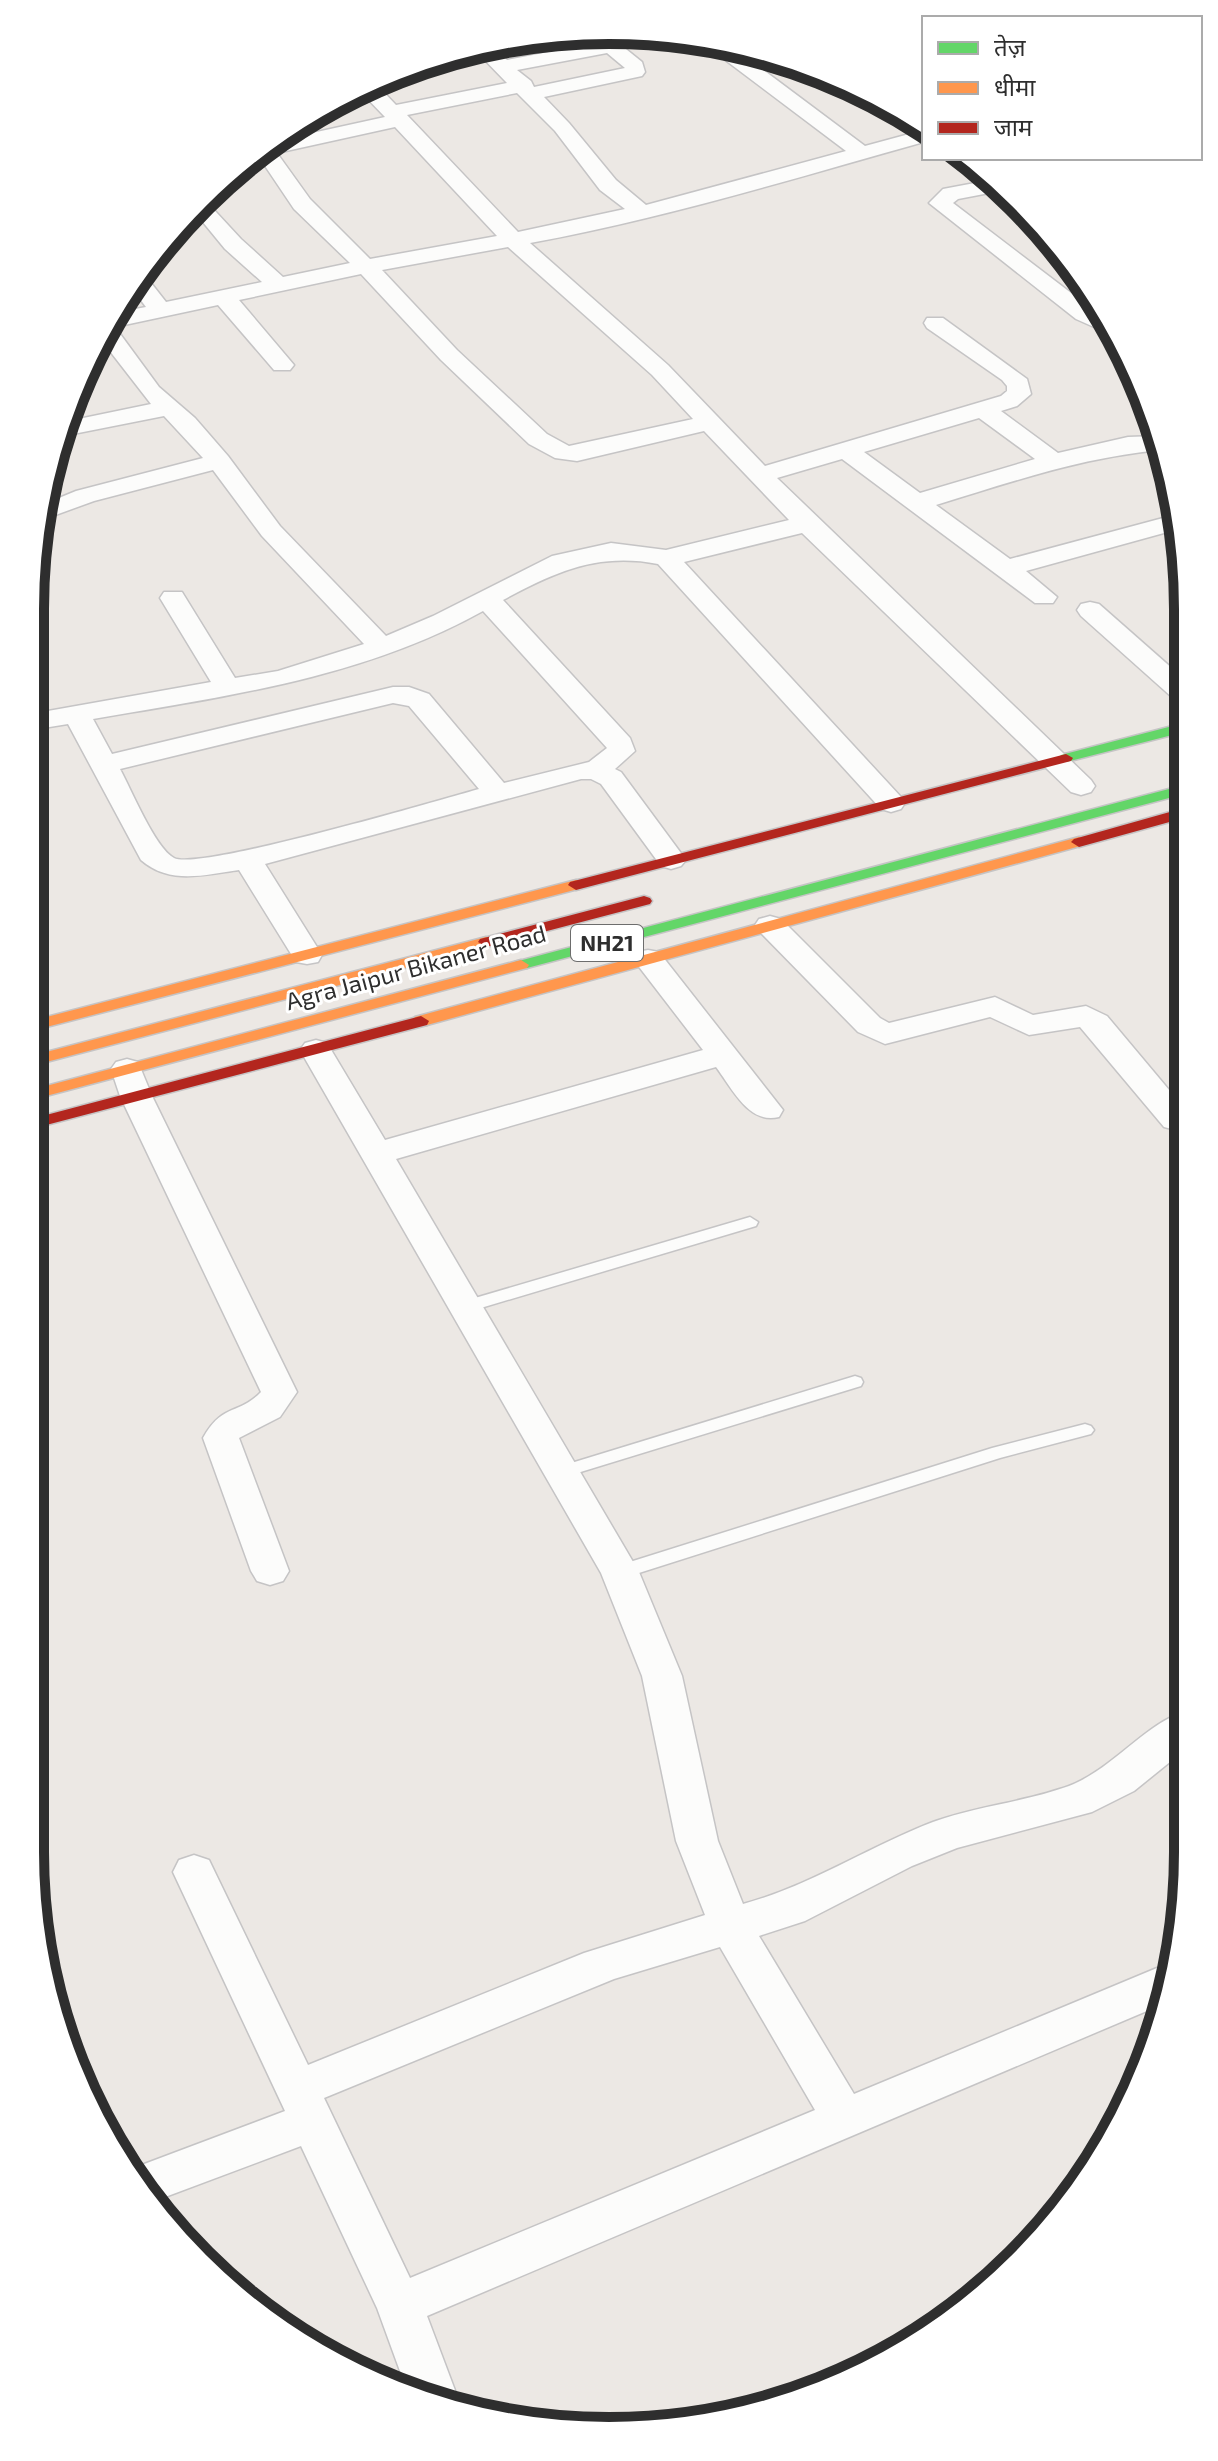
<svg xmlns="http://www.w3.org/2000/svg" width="1218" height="2461" viewBox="0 0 1218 2461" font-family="'Exo 2','Noto Sans Devanagari',sans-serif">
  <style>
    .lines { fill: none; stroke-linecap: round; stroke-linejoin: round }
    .lane-casing { stroke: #c5c4c5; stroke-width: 3 }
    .street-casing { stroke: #c5c4c5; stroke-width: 3 }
    .fast-casing { stroke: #c5c4c5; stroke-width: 3 }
    .slow-casing { stroke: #c5c4c5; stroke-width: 3 }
    .jam-casing { stroke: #c5c4c5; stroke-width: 3 }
    .lane { fill: #fcfcfb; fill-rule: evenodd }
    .street { fill: #fcfcfb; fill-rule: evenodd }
    .fast { fill: #63d668; fill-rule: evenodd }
    .slow { fill: #ff974d; fill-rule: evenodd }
    .jam { fill: #b3261e; fill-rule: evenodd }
    .labels { text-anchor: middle; stroke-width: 6; stroke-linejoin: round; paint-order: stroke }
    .shield { fill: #fff; stroke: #6d6d6d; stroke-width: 2 }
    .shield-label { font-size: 22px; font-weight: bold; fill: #2e2e2e }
    .street-label { font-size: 24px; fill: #2e2e2e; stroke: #fff }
    .rim { fill: none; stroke: #2e2e2e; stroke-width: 10 }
  </style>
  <rect width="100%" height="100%" fill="#ece8e4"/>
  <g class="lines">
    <defs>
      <g id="lane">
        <path d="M750 1217 758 1222 756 1226 464 1313 456 1307 458 1303Z"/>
        <path d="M855 1376 861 1378 863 1382 861 1386 561 1478 555 1476 552 1472 555 1468Z"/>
        <path d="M1085 1424 1091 1426 1094 1430 1091 1434 1000 1458 620 1579 614 1577 611 1572 614 1567 992 1448Z"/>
      </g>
      <g id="street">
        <path d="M585 33H606L642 62 645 72 642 76 544 97 569 123 616 180 646 205 846 151 708 47 707 41 730 45 865 146 924 130V142C795 178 663 219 530 243L668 365 765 466 1001 396 1007 391V386L1002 380 927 328 924 323 927 318H943L1027 379 1031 394 1017 406 1001 411 1058 453 1128 437 1157 436 1161 450C1083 457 1011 482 936 505L1010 559 1178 514 1182 528 1026 571 1057 597 1053 603H1035L842 459 777 478 1091 780 1095 786 1091 792 1081 795 1071 792 802 533 684 562 901 797 905 803 901 809 891 812 881 809 658 564C599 552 554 572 503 600L630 738 635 751 615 769 621 772 686 860 681 866 671 869 661 866 601 784 591 779H581L265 864 322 955 318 962 307 964 296 962 239 870C204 875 170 885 141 860L68 724 31 730V714L211 682 160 598 164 592H182L235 678 278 671 364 644 262 536 213 470 94 501 39 521 42 505 76 491 203 458 164 416 58 437 64 422 151 404 99 337 114 313 146 307 131 287 139 273 144 274 166 302 262 282 225 249 193 210 204 199 241 239 283 277 350 263 294 209 259 157 253 155 271 142 385 117 359 90 375 83 396 105 507 83 474 49 492 45 507 60 596 43ZM607 53 625 68 534 87 531 81 517 70ZM517 93 555 131 600 190 625 209 518 232 407 115ZM395 127 497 236 370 259 310 199 277 153ZM508 247 652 375 693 419 569 446 547 434 457 350 382 270ZM361 274 441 360 529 444 555 458 577 461 704 431 789 520 666 550 611 543 552 556 433 616 386 636 280 526 228 456 195 418 159 387 115 327 218 305 274 370H290L294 365 239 300ZM979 418 1035 459 920 493 864 452ZM483 611 607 748 589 762 504 783 429 694 409 687H393L112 754 93 719C227 696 363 678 483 611ZM393 703 409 706 479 789C436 801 199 871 174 858 155 848 131 789 120 769Z"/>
        <path d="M996 179 1005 190 958 199 953 203 1092 309 1105 314 1112 327H1094L1076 319 929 203 943 189Z"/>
        <path d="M1149 405 1152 419 1140 418 1136 413 1140 408Z"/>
        <path d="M1090 602 1099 604 1183 678 1184 701 1174 699 1081 616 1077 610 1081 604Z"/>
        <path d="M770 916 781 919 880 1018 889 1023 995 997 1033 1015 1086 1006 1107 1016 1185 1109V1128L1176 1130 1164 1127 1080 1027 1029 1035 990 1017 885 1044 858 1032 759 931 755 925 759 919Z"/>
        <path d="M648 950 659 952 783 1110 779 1117C749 1125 732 1088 716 1067L396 1159 639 1572 682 1676 718 1841 743 1904C810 1886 868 1847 933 1822 977 1806 1025 1802 1069 1786 1113 1769 1146 1723 1186 1711V1749L1134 1791 1092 1812 957 1848 912 1866 805 1921 759 1936 854 2094 1157 1968 1175 1964 1168 2002 427 2316 459 2401 456 2408 408 2393 377 2308 301 2146 149 2203 131 2169 285 2111 173 1872 179 1860 194 1855 209 1860 308 2065 584 1953 705 1915 676 1841 642 1676 601 1573 300 1050 305 1043 316 1040 327 1043 385 1140 703 1050 633 959 637 952ZM720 1947 815 2110 410 2278 324 2098 614 1979Z"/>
        <path d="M127 1059 138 1062 152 1096 297 1392 280 1417 239 1438 289 1571 283 1581 270 1585 257 1581 251 1571 203 1438C222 1403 239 1415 261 1392L120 1096 111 1069 116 1062Z"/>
      </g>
      <g id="fast">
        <path d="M1184 723V732L1066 762 1059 758 1061 755Z"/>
        <path d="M1184 785V794L527 968H515L513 965 515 962Z"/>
      </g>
      <g id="slow">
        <path d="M1079 837 1084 839 1087 842 1084 845 427 1025H415L413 1021 415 1017Z"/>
        <path d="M576 880 582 882 584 885 582 888 31 1031V1021Z"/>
        <path d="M486 937 494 942 492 945 31 1066V1056Z"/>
        <path d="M521 960 529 965 527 968 31 1100V1090Z"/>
      </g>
      <g id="jam">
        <path d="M1066 754 1073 758 1071 761 576 890 568 885 570 882Z"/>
        <path d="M1184 808V818L1079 847 1071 842 1074 839Z"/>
        <path d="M644 896 650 898 652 901 650 904 486 947 478 942 480 939Z"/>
        <path d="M421 1016 429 1021 427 1025 31 1129V1119Z"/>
      </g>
    </defs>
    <use href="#lane" class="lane-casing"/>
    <use href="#street" class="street-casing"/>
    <use href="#fast" class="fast-casing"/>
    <use href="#slow" class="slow-casing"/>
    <use href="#jam" class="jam-casing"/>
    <use href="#lane" class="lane"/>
    <use href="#street" class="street"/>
    <use href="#fast" class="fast"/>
    <use href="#slow" class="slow"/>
    <use href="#jam" class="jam"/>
  </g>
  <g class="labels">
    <rect class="shield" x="571" y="925" width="72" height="36" rx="6"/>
    <g class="shield-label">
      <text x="607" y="951">NH21</text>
    </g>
    <g class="street-label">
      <text transform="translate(416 968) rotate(-15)" y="8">Agra Jaipur Bikaner Road</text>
    </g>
  </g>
  <path d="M0 0H1218V2461H0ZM609 44H609A565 565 0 0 1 1174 609V1852A565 565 0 0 1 609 2417H609A565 565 0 0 1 44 1852V609A565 565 0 0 1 609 44Z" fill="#fff" fill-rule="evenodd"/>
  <path class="rim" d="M609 44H609A565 565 0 0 1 1174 609V1852A565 565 0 0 1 609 2417H609A565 565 0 0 1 44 1852V609A565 565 0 0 1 609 44Z"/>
  <rect x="922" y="16" width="280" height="144" fill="#ffffff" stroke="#ababab" stroke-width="2"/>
  <rect x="938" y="42" width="40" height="12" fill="#63d668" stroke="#ababab" stroke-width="2"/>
  <text x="994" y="56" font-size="24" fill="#2e2e2e">तेज़</text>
  <rect x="938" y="82" width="40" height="12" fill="#ff974d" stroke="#ababab" stroke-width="2"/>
  <text x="994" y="96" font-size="24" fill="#2e2e2e">धीमा</text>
  <rect x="938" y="122" width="40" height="12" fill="#b3261e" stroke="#ababab" stroke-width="2"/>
  <text x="994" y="136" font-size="24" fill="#2e2e2e">जाम</text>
</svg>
